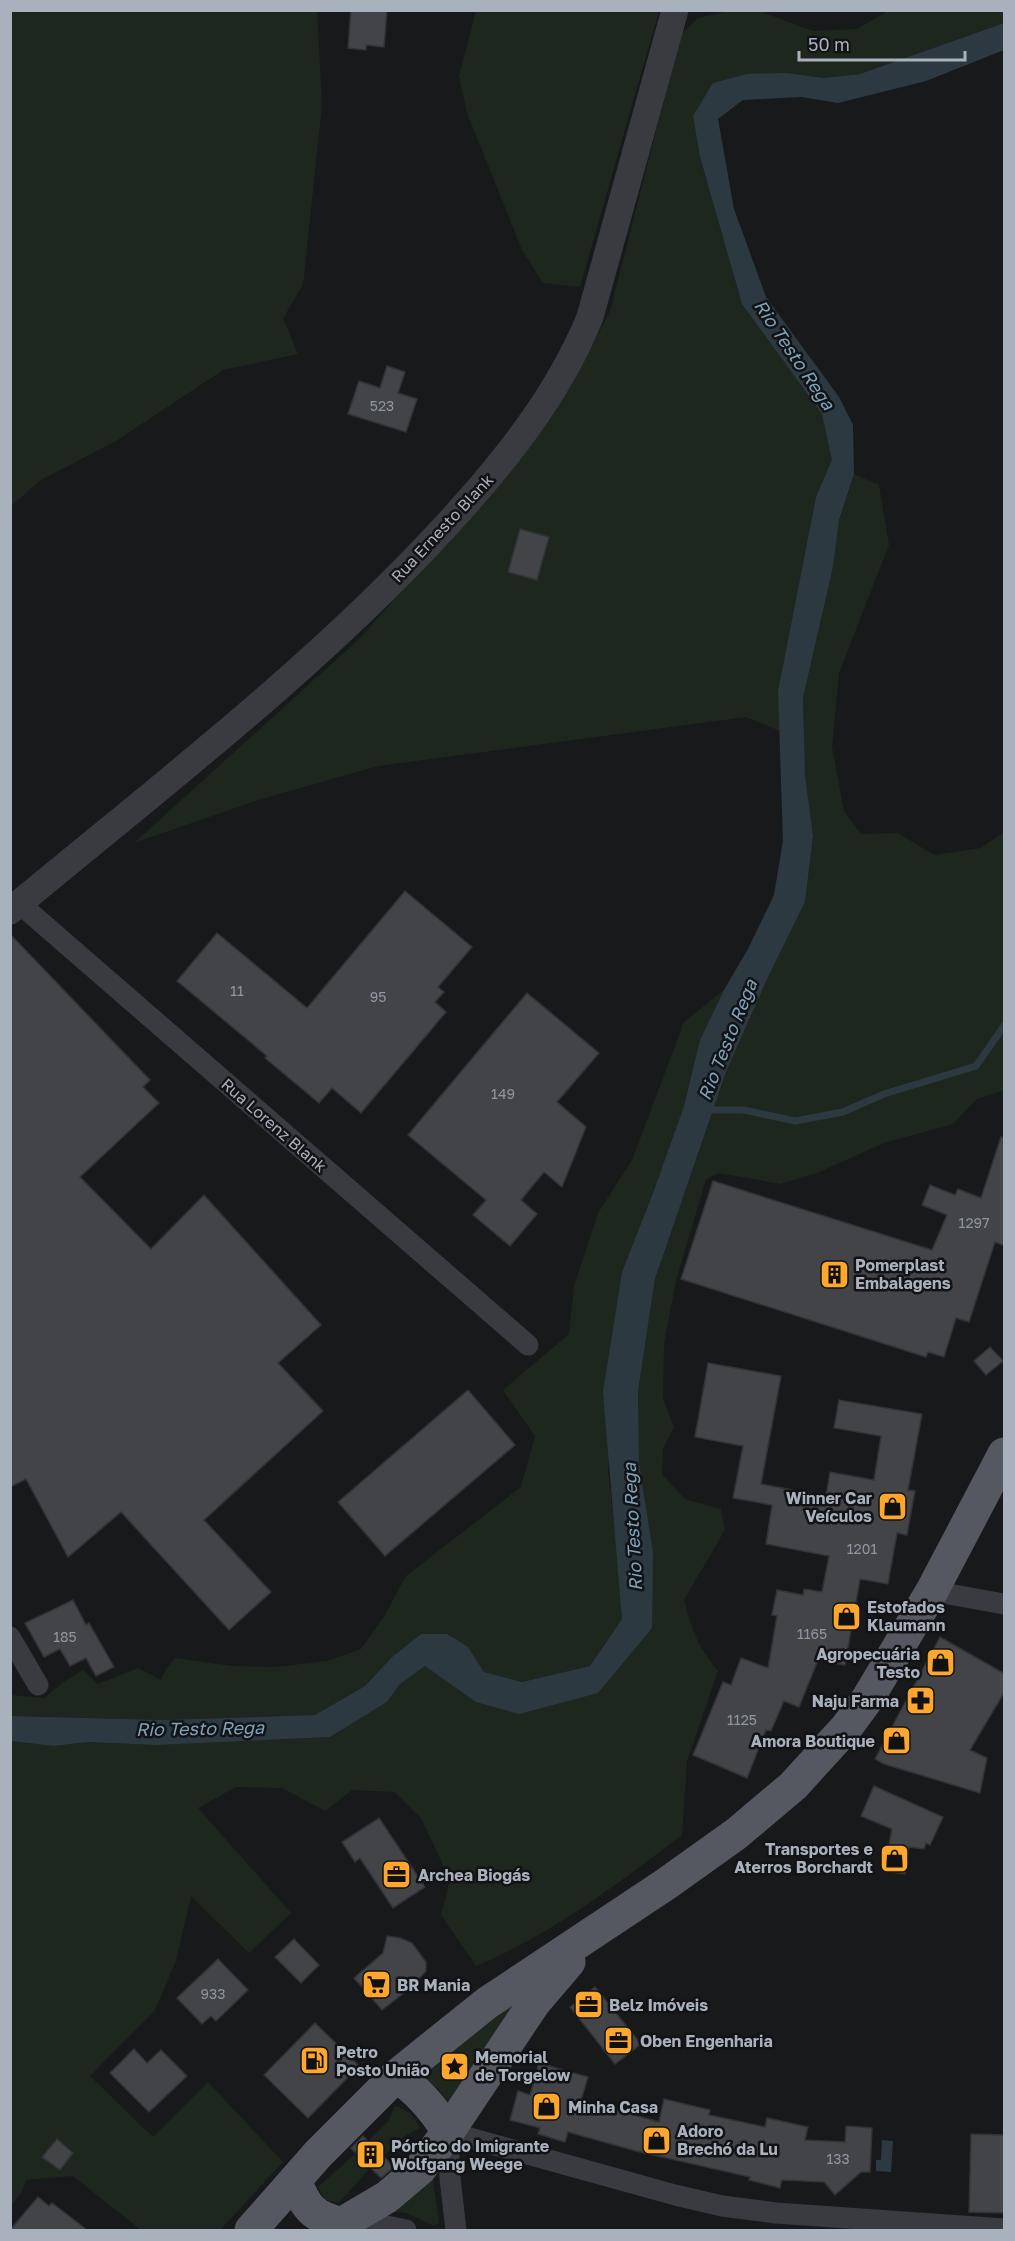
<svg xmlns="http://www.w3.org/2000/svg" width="1015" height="2241" viewBox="0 0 1015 2241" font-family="'Golos Text',sans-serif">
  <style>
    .green { fill: #1e271e }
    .water { fill: #2d3941 }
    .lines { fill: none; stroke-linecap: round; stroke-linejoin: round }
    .stream { stroke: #2d3941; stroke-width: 7 }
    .building { fill: #424448; stroke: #323337; stroke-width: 1.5 }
    .minor { stroke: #393b40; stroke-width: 21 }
    .tertiary { stroke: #393b40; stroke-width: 27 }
    .primary { stroke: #555860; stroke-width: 33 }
    .labels { text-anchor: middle; stroke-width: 5; stroke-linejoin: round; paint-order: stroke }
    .number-label { font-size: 14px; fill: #8f969f }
    .street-label { font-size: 16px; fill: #a9b1bc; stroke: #131316 }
    .poi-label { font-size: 16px; font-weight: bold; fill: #a9b1bc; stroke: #131316; text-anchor: start }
    .water-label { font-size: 18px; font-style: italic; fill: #7da3ba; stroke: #131316 }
  </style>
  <rect width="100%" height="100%" fill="#18191b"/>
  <g class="green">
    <path d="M11 10 317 11 322 105 303 285 283 318 298 354 223 370 116 441 41 480 11 506Z"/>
    <path d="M476 11H659L580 287 543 283 522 250 467 113 459 76Z"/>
    <path d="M730 11H759L813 31 857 29 888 11H1004V23L860 74 823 78 787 73 693 116 700 157 742 304 822 414 833 460 816 497 778 691 780 731 746 717 378 766 258 800 134 843 360 638 483 500 582 365 610 311 681 34 698 18Z"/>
    <path d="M854 474 879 485 889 545 839 673 832 747 844 811 861 834 898 833 934 855 981 848 1004 832V1088L1002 1091 977 1099 953 1124 884 1143 817 1173 780 1184 719 1173 706 1179 676 1281 664 1344 663 1399 674 1427 663 1449 662 1474 685 1499 721 1509 725 1530 684 1600C692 1630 698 1647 718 1671L687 1761 682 1835C619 1883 549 1936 476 1966L441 1915 450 1880 421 1818 395 1792 352 1790 325 1811 282 1788 236 1787 198 1808 291 1913 249 1953 191 1896 176 1961 155 2010 90 2076 153 2137 208 2082 283 2162 220 2230H141L73 2176 26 2180 22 2192 11 2206V1741L54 1746 88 1742 156 1745 330 1737 387 1702 399 1685 425 1666 447 1680 519 1714 652 1628 639 1463 638 1391 655 1279 726 1072 768 977 805 902 813 836 805 775 803 698 833 567 839 520Z"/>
    <path d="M724 990 700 1040 684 1106 653 1193 622 1272 608 1470 621 1586 622 1619 590 1666 522 1682 484 1672 468 1647 421 1634 392 1657 365 1686 315 1715 163 1720 11 1716V1695L44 1698 62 1683 83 1670 98 1684 138 1668 161 1680 166 1669 175 1658 233 1666 275 1667 327 1661 361 1649 385 1615 406 1576 521 1487 535 1436 503 1390 569 1334 574 1286 598 1213 632 1160 684 1022Z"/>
    <path d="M525 2000 449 2103 439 2090 416 2073 488 2014Z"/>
    <path d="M395 2106C409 2110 414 2116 420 2128L406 2135 385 2155 370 2139 389 2120Z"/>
    <path d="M354 2155 368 2170 339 2203 325 2200 318 2187Z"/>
    <path d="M433 2179 439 2223 434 2226 406 2213 392 2211Z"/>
  </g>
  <g class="water">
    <path d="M1004 23V50L926 81 838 103 802 97 743 100 718 119 734 209 766 297 839 397 853 425 854 474 839 520 833 567 803 698 805 775 813 836 805 902 768 977 726 1072 655 1279 638 1391 639 1463 653 1553 652 1628 598 1693 519 1714 476 1702 425 1666 399 1685 387 1702 330 1737 156 1745 88 1742 54 1746 11 1741V1716L163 1720 315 1715 365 1686 392 1657 421 1634H447L468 1647 484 1672 522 1682 590 1666 622 1619 603 1392 622 1272 653 1193 684 1106 700 1040 724 990 749 947 774 895 783 841 778 691 816 497 832 460 822 414 742 304 700 157 693 116 713 83 747 74 787 73 823 78 860 74Z"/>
    <path d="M882 2140 893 2141 891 2172 876 2171V2160H881Z"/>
  </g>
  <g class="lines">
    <path class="stream" d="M705 1110H744L795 1121 843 1112 884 1094 976 1066 1004 1026"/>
  </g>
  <g class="building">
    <path d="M351 10H387L384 47 366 45V50L348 48Z"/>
    <path d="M387 366 405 372 398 393 417 399 406 432 348 414 359 381 380 388Z"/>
    <path d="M520 529 549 537 537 580 508 572Z"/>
    <path d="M405 891 472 947 438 987 444 992 435 1002 446 1012 361 1113 332 1088 319 1103 265 1058 267 1056 177 981 217 933 307 1008Z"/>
    <path d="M10 934 150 1080 143 1087 159 1103 80 1177 151 1249 204 1195 321 1325 278 1363 323 1411 204 1520 271 1592 229 1630 121 1512 68 1557 26 1479 10 1487Z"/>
    <path d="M527 993 599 1053 557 1102 586 1127 562 1187 544 1172 521 1200 537 1214 510 1246 473 1215 486 1200 408 1135Z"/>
    <path d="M1001 1137 1005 1138V1246L995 1242 969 1322 956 1318 944 1357 928 1352 926 1357 681 1279 713 1181 932 1250 947 1215 922 1205 930 1185 955 1195 958 1189 981 1198Z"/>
    <path d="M990 1347 1003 1361 986 1375 974 1361Z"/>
    <path d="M708 1363 781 1376 761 1484 826 1496 830 1472 874 1480 881 1436 834 1428 839 1400 922 1414 908 1490 915 1491 907 1535 897 1533 888 1584 860 1579 845 1665 818 1660 799 1707 784 1701 771 1731 766 1730 747 1778 693 1755 723 1682 731 1685 741 1658 768 1668 777 1616 772 1615 777 1590 803 1595 804 1589 822 1592 829 1556 766 1544 772 1505 733 1498 743 1446 695 1437Z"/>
    <path d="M468 1390 515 1445 385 1556 338 1502Z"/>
    <path d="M73 1600 86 1625 89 1623 114 1667 96 1676 86 1658 70 1666 60 1649 44 1657 25 1623Z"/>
    <path d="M940 1637 1005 1674V1691L970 1750 987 1758 980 1793 884 1764 875 1759Z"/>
    <path d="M874 1786 943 1817 930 1845 926 1843 924 1849 909 1847 905 1874 884 1871 892 1829 861 1816Z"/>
    <path d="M379 1818 425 1887 393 1908 360 1858 355 1862 342 1842Z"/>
    <path d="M387 1936 400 1938 412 1943 426 1962V1971L409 1989 382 2010 354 1978 383 1953Z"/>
    <path d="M294 1939 319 1965 301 1983 275 1957Z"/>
    <path d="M218 1959 248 1990 216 2021 211 2016 202 2024 177 1998Z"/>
    <path d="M595 1987 641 2044 615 2064 570 2007Z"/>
    <path d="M315 2023 359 2066 308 2118 264 2075Z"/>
    <path d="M134 2049 147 2063 161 2050 187 2076 149 2112 110 2073Z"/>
    <path d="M539 2063 588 2077 581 2100 659 2122 664 2099 710 2110 709 2115 765 2127 767 2118 808 2127 805 2140 845 2142 846 2126 872 2128 870 2172H861L835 2195 824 2182 782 2180 780 2188 749 2180 750 2177 636 2151 568 2132 565 2142 538 2134 540 2128 510 2120 518 2091 530 2095Z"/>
    <path d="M971 2134 1005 2135V2213L969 2212Z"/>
    <path d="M363 2136 394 2167 381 2178 351 2148Z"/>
    <path d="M57 2139 73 2153 60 2170 42 2157Z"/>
    <path d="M38 2197 49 2206 52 2203 87 2230H10Z"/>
  </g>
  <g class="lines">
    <g class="minor">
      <path d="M20 904 528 1345"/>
      <path d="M932 1591 1004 1604"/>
      <path d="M10 1637 38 1685"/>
      <path d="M343 2224 382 2225 406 2230"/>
      <path d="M456 2230 450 2178 448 2132 675 2195 722 2206 776 2213 1004 2229"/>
    </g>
    <path class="tertiary" d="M10 911C158 788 313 670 444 528 502 465 558 396 590 317L675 10"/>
    <g class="primary">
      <path d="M396 2076C419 2091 434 2109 448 2132"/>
      <path d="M295 2181C307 2209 312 2216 342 2224"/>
      <path d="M251 2230 318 2154 396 2076 487 2003 666 1884 736 1834 793 1786 846 1728 868 1698 932 1591 1004 1454"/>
      <path d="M331 2230 387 2197 420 2169 448 2132 534 2003 569 1962"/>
    </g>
  </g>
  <defs>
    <symbol id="building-square" viewBox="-11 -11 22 22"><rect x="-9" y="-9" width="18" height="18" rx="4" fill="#ffa62c" stroke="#131316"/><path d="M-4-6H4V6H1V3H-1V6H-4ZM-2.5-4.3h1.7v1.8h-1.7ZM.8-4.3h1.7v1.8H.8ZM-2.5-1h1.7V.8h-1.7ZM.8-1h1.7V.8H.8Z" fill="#111"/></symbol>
    <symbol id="shop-square" viewBox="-11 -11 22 22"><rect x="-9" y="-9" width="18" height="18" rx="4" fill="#ffa62c" stroke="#131316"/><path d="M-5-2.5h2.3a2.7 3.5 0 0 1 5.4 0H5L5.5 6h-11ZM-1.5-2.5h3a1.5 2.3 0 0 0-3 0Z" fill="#111"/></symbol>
    <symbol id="pharmacy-square" viewBox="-11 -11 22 22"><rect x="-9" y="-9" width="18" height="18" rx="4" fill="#ffa62c" stroke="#131316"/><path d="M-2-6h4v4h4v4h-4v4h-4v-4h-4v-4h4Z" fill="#111"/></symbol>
    <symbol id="office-square" viewBox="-11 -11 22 22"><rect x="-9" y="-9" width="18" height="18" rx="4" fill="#ffa62c" stroke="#131316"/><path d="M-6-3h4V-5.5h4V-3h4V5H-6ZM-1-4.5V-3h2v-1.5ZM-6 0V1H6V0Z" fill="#111"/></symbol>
    <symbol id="supermarket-square" viewBox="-11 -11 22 22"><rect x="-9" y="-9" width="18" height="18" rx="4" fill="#ffa62c" stroke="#131316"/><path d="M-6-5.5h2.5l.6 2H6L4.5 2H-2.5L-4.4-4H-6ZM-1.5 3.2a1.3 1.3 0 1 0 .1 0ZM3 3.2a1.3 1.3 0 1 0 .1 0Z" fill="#111"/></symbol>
    <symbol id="fuel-square" viewBox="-11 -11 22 22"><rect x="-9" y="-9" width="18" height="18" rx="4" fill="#ffa62c" stroke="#131316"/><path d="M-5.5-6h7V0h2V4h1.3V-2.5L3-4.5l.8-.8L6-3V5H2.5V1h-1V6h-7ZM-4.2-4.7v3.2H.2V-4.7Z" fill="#111"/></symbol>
    <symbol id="sight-square" viewBox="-11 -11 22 22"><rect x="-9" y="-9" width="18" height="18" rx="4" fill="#ffa62c" stroke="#131316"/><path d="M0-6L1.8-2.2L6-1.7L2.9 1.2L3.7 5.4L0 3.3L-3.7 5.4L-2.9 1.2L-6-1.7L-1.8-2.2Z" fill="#111"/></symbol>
  </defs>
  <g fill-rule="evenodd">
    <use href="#building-square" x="818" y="1258" width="33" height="33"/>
    <use href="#shop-square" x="876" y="1490" width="33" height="33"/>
    <use href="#shop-square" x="830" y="1600" width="33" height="33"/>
    <use href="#shop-square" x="924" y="1646" width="33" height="33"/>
    <use href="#pharmacy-square" x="904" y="1684" width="33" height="33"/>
    <use href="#shop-square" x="880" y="1724" width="33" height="33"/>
    <use href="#shop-square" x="878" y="1842" width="33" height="33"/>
    <use href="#office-square" x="380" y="1858" width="33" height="33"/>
    <use href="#supermarket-square" x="360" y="1968" width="33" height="33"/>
    <use href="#office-square" x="572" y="1988" width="33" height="33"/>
    <use href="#office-square" x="602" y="2024" width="33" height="33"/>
    <use href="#fuel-square" x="298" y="2044" width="33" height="33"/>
    <use href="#sight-square" x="438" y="2050" width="33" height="33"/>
    <use href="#shop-square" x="530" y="2090" width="33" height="33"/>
    <use href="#shop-square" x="640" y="2124" width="33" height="33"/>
    <use href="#building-square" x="354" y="2138" width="33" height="33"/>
  </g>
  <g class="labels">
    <g class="number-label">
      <text x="382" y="411">523</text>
      <text x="237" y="996">11</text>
      <text x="378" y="1002">95</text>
      <text x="503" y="1099">149</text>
      <text x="974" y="1228">1297</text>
      <text x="862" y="1554">1201</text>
      <text x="812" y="1639">1165</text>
      <text x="65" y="1642">185</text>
      <text x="742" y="1725">1125</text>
      <text x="213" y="1999">933</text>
      <text x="838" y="2164">133</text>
    </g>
    <g class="street-label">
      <text transform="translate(442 528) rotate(-47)" y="6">Rua Ernesto Blank</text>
      <text transform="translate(274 1125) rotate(41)" y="6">Rua Lorenz Blank</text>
    </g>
    <g class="poi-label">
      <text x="855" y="1271">Pomerplast<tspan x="855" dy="18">Embalagens</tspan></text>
      <text x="872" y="1504" text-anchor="end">Winner Car<tspan x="872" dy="18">Veículos</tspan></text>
      <text x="867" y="1613">Estofados<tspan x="867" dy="18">Klaumann</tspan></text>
      <text x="920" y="1660" text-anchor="end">Agropecuária<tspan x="920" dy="18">Testo</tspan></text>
      <text x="899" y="1707" text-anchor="end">Naju Farma</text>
      <text x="875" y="1747" text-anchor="end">Amora Boutique</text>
      <text x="873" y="1855" text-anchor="end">Transportes e<tspan x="873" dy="18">Aterros Borchardt</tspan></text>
      <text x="418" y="1881">Archea Biogás</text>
      <text x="397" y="1991">BR Mania</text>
      <text x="609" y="2011">Belz Imóveis</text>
      <text x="640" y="2047">Oben Engenharia</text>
      <text x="336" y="2058">Petro<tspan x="336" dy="18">Posto União</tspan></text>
      <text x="475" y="2063">Memorial<tspan x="475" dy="18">de Torgelow</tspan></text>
      <text x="568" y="2113">Minha Casa</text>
      <text x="677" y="2137">Adoro<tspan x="677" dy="18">Brechó da Lu</tspan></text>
      <text x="391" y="2152">Pórtico do Imigrante<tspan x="391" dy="18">Wolfgang Weege</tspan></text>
    </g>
    <g class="water-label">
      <text transform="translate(794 355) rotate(56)" y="6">Rio Testo Rega</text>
      <text transform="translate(728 1040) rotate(-68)" y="6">Rio Testo Rega</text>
      <text transform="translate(633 1527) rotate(-93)" y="6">Rio Testo Rega</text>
      <text transform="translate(200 1729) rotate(-1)" y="6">Rio Testo Rega</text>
    </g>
  </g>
  <rect width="1015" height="2241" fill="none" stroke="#a9b1bc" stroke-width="24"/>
  <path d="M799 51v9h166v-9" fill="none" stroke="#a9b1bc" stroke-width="3"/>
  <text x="808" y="51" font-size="18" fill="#a9b1bc" stroke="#131316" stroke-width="4.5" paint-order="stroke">50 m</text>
</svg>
